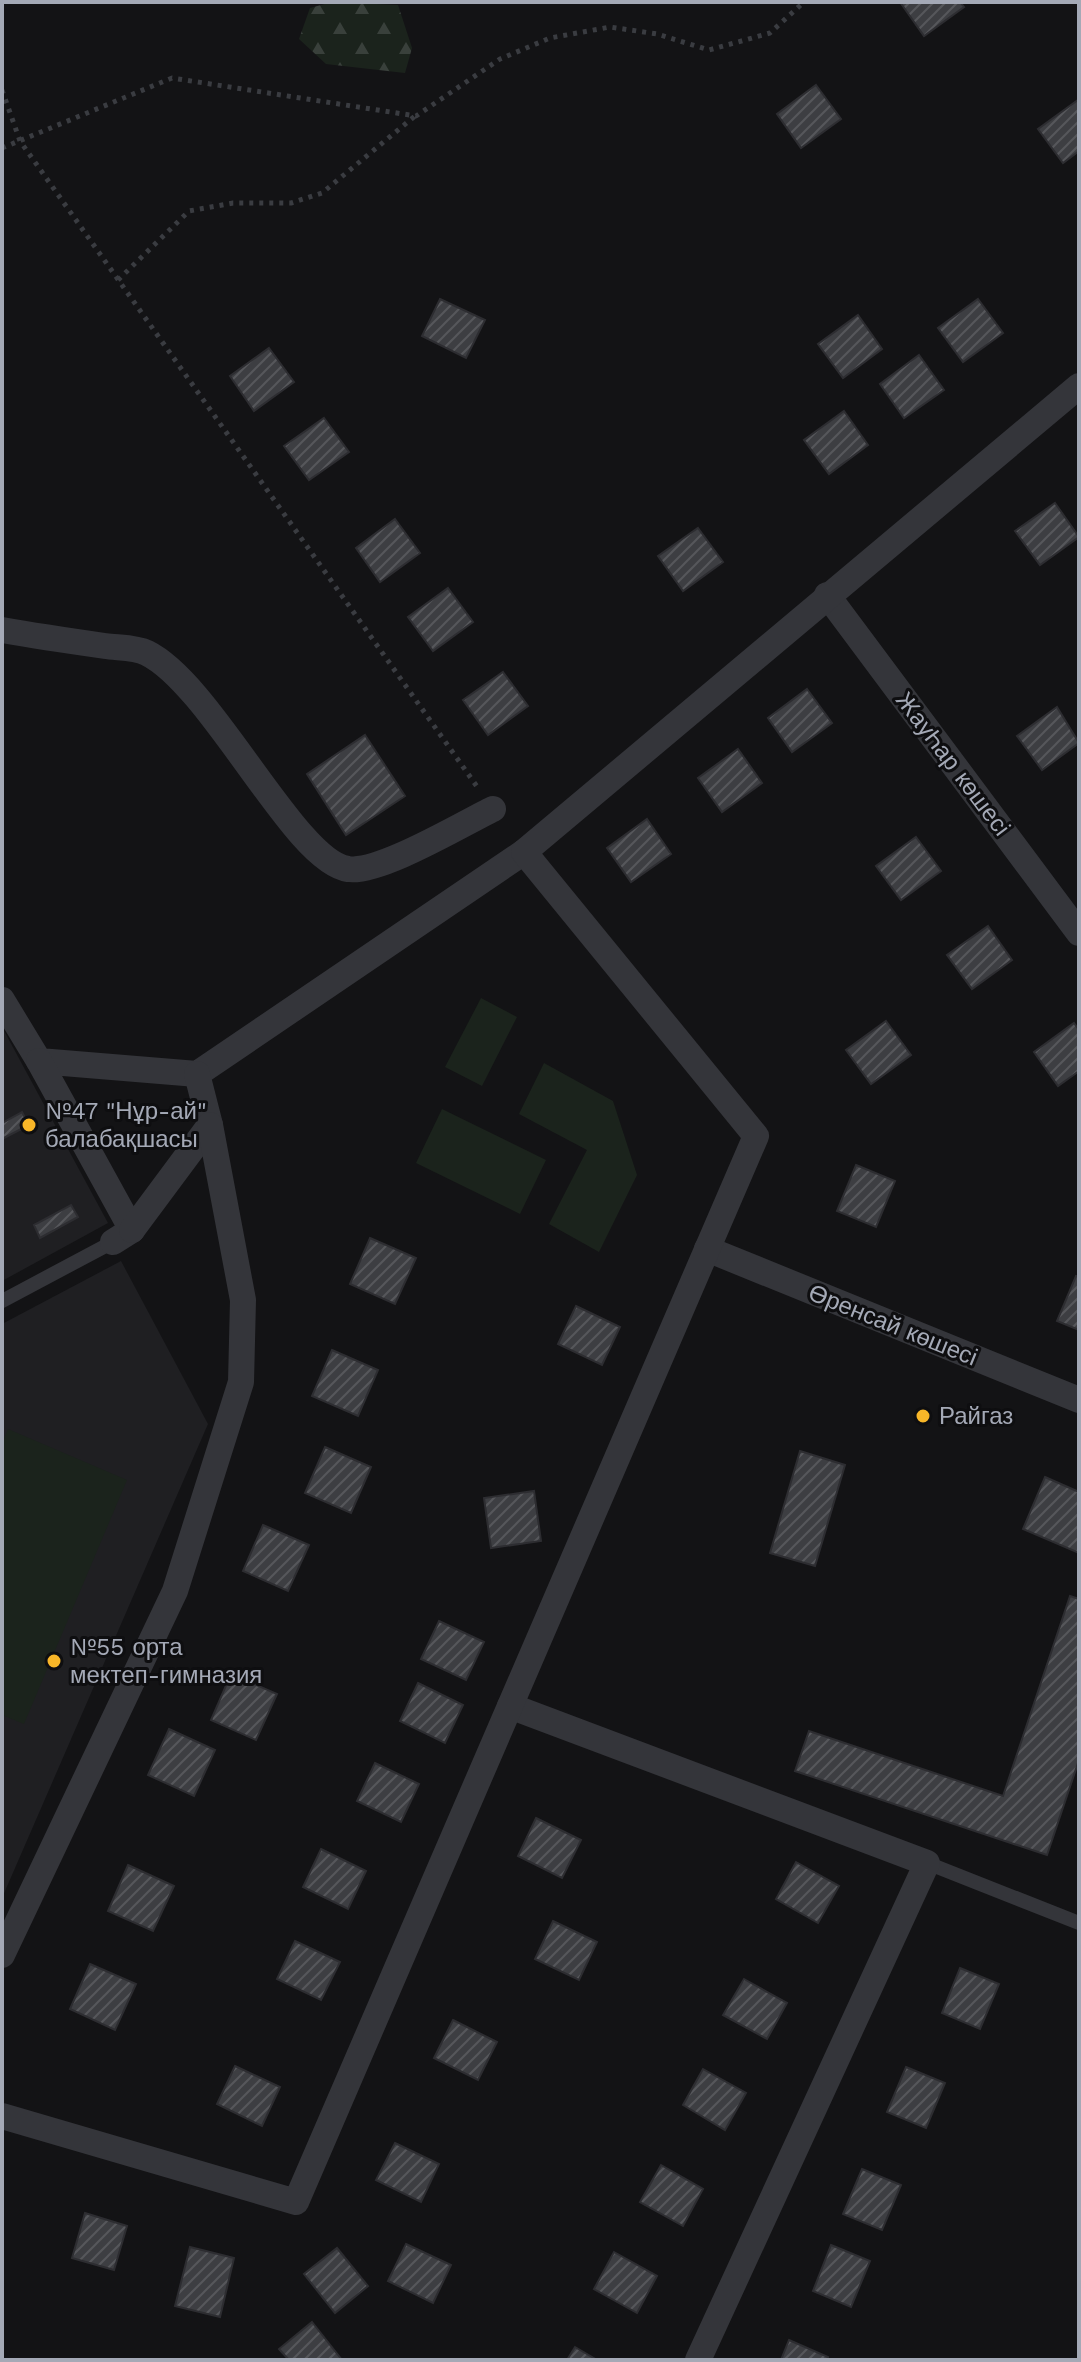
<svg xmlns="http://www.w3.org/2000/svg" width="1081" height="2362" viewBox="0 0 1081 2362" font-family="'Work Sans',sans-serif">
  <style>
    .built { fill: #1f1f22 }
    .forest { fill: url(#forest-firs) }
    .park { fill: #1b231c }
    .building { fill: url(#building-hatch); stroke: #2d2d31; stroke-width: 2 }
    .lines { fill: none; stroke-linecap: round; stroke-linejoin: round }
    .path { stroke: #3a3c41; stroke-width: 5; stroke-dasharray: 4 6; stroke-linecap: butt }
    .lane { stroke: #34353a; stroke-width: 14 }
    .street { stroke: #34353a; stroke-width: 26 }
    .poi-dot { fill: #f8b628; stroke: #0e0e10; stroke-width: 3 }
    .labels { text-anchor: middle; stroke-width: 6; stroke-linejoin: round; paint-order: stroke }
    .street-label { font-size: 24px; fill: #a4a9b6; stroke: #0e0e10 }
    .poi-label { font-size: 24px; fill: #a4a9b6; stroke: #0e0e10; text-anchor: start }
  </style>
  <defs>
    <pattern id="forest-firs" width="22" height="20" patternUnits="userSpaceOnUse" patternTransform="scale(2)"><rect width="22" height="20" fill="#1b231c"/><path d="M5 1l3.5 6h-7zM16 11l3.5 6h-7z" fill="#39403b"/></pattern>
    <pattern id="building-hatch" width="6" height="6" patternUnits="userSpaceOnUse" patternTransform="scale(2)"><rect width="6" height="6" fill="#3d3e42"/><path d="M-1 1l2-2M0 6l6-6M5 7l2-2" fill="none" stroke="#56575b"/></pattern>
  </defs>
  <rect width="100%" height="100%" fill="#131315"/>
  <g class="built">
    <path d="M2 1027 108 1223 2 1281Z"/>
    <path d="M121 1261 208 1424 2 1898V1324Z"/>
  </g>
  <path class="forest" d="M332 2 398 5 412 48 405 73 326 64 299 39 310 8Z"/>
  <g class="park">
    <path d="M481 998 517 1017 482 1086 445 1067Z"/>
    <path d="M544 1063 613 1101 637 1175 599 1252 549 1224 587 1150 519 1114Z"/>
    <path d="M442 1109 546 1160 520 1214 416 1163Z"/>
    <path d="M8 1429 127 1480 24 1724 2 1715V1443Z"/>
  </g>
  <g class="building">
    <path d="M900 2H960L964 7 924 36Z"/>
    <path d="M816 85 841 119 801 148 777 114Z"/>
    <path d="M1078 100 1079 151 1063 163 1038 129Z"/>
    <path d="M440 299 485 320 466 358 422 336Z"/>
    <path d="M978 299 1003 333 963 362 938 328Z"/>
    <path d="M858 315 882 349 843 378 818 344Z"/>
    <path d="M269 348 294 382 254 411 230 376Z"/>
    <path d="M919 355 944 390 904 418 880 384Z"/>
    <path d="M844 411 868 445 829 474 804 440Z"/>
    <path d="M324 418 349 452 309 480 284 446Z"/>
    <path d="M1055 503 1079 537 1040 565 1015 531Z"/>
    <path d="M395 519 420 553 380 582 356 548Z"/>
    <path d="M698 528 723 562 683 591 658 556Z"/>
    <path d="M448 588 473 622 433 651 408 617Z"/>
    <path d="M503 672 528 706 488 735 463 700Z"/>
    <path d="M807 689 832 723 792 752 768 718Z"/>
    <path d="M1057 707 1079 743 1042 770 1017 736Z"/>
    <path d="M365 735 405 796 346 835 307 774Z"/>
    <path d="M738 749 762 783 722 812 698 778Z"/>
    <path d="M647 819 671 854 631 882 607 848Z"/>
    <path d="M916 837 941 871 901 900 876 866Z"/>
    <path d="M988 926 1012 960 972 989 947 955Z"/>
    <path d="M886 1021 911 1055 871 1084 846 1050Z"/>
    <path d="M1074 1023 1079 1030V1071L1058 1086 1034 1052Z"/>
    <path d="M22 1112 29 1125 2 1139V1123Z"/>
    <path d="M856 1165 895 1181 876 1227 837 1211Z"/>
    <path d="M71 1205 78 1217 40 1238 34 1225Z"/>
    <path d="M370 1238 416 1258 395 1304 350 1284Z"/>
    <path d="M1076 1276 1079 1277V1330L1057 1321Z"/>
    <path d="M576 1306 620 1327 602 1365 558 1344Z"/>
    <path d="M332 1350 378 1370 358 1416 312 1396Z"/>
    <path d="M325 1447 371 1467 351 1513 305 1493Z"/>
    <path d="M800 1451 845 1465 815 1566 770 1553Z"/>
    <path d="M1045 1477 1079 1492V1553L1023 1529Z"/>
    <path d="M534 1491 541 1541 491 1548 484 1498Z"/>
    <path d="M263 1525 309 1545 288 1591 243 1571Z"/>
    <path d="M1070 1596 1079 1599V1760L1047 1855 795 1771 809 1731 1003 1796Z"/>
    <path d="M439 1621 484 1642 466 1680 421 1659Z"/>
    <path d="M231 1674 277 1694 256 1740 211 1720Z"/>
    <path d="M418 1683 463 1705 445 1743 400 1721Z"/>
    <path d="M169 1729 215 1750 194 1796 148 1775Z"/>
    <path d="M375 1763 419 1784 401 1822 357 1801Z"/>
    <path d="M536 1818 581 1840 562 1878 518 1856Z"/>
    <path d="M321 1849 366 1871 348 1909 303 1887Z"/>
    <path d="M796 1862 839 1886 818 1923 776 1899Z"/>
    <path d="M128 1865 174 1886 153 1931 108 1911Z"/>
    <path d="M553 1921 597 1942 579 1980 535 1959Z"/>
    <path d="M295 1941 340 1962 321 2000 277 1979Z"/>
    <path d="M90 1964 136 1984 115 2030 70 2009Z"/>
    <path d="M960 1968 999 1984 980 2029 942 2013Z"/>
    <path d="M744 1979 787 2003 767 2039 723 2015Z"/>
    <path d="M453 2020 497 2042 478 2080 434 2058Z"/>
    <path d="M235 2066 280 2087 262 2126 217 2104Z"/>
    <path d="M906 2067 945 2083 926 2128 887 2112Z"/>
    <path d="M703 2069 746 2093 725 2130 683 2105Z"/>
    <path d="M395 2143 439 2164 421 2202 376 2180Z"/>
    <path d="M661 2165 703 2189 683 2226 640 2202Z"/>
    <path d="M862 2169 901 2185 882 2230 843 2214Z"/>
    <path d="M85 2213 127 2226 114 2270 72 2258Z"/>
    <path d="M406 2244 451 2265 433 2303 388 2281Z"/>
    <path d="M831 2245 870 2261 851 2307 813 2291Z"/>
    <path d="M190 2247 234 2258 220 2317 175 2306Z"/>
    <path d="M337 2248 368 2286 335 2313 304 2274Z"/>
    <path d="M614 2252 657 2276 637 2313 594 2289Z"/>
    <path d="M312 2322 342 2360H289L279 2349Z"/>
    <path d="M789 2340 828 2357 827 2360H781Z"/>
    <path d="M575 2347 597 2360H567Z"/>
  </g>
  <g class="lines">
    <g class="path">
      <path d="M2 90 20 141 478 788"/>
      <path d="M2 148 172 78 416 116 500 59 550 38 610 27 657 34 709 50 770 33 804 2"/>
      <path d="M118 280 189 211 233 203H291L322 193 415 116"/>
    </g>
    <g class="lane">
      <path d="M2 1301 113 1242"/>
      <path d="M927 1863 1079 1923"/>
    </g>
    <g class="street">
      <path d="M827 595 1079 933"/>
      <path d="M2 630C36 636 70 641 105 646 117 648 135 647 147 653 212 685 295 862 348 869 379 874 462 824 493 809"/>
      <path d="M2 1000 39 1061 197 1074 524 852"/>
      <path d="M39 1061 132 1230 113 1242"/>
      <path d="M132 1230 210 1125 197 1074"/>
      <path d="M707 1249 1079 1400"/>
      <path d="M510 1706 927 1863 698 2360"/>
      <path d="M2 1955 175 1591 241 1382 243 1300 210 1125"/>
      <path d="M2 2116 296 2202 756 1136 524 852 1079 386"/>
    </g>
  </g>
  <g class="poi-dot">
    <circle cx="29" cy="1125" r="8"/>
    <circle cx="923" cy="1416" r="8"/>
    <circle cx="54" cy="1661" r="8"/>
  </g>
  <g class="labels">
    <g class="street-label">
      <text transform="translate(953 764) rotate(53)" y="8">ЖауҺар көшесі</text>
      <text transform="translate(893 1325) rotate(22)" y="8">Өренсай көшесі</text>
    </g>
    <g class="poi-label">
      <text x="45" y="1119">№47 "Нұр-ай"<tspan x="45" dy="28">балабақшасы</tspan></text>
      <text x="939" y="1424">Райгаз</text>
      <text x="70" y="1655">№55 орта<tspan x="70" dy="28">мектеп-гимназия</tspan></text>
    </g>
  </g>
  <rect width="1081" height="2362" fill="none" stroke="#a4a9b6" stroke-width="8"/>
</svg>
